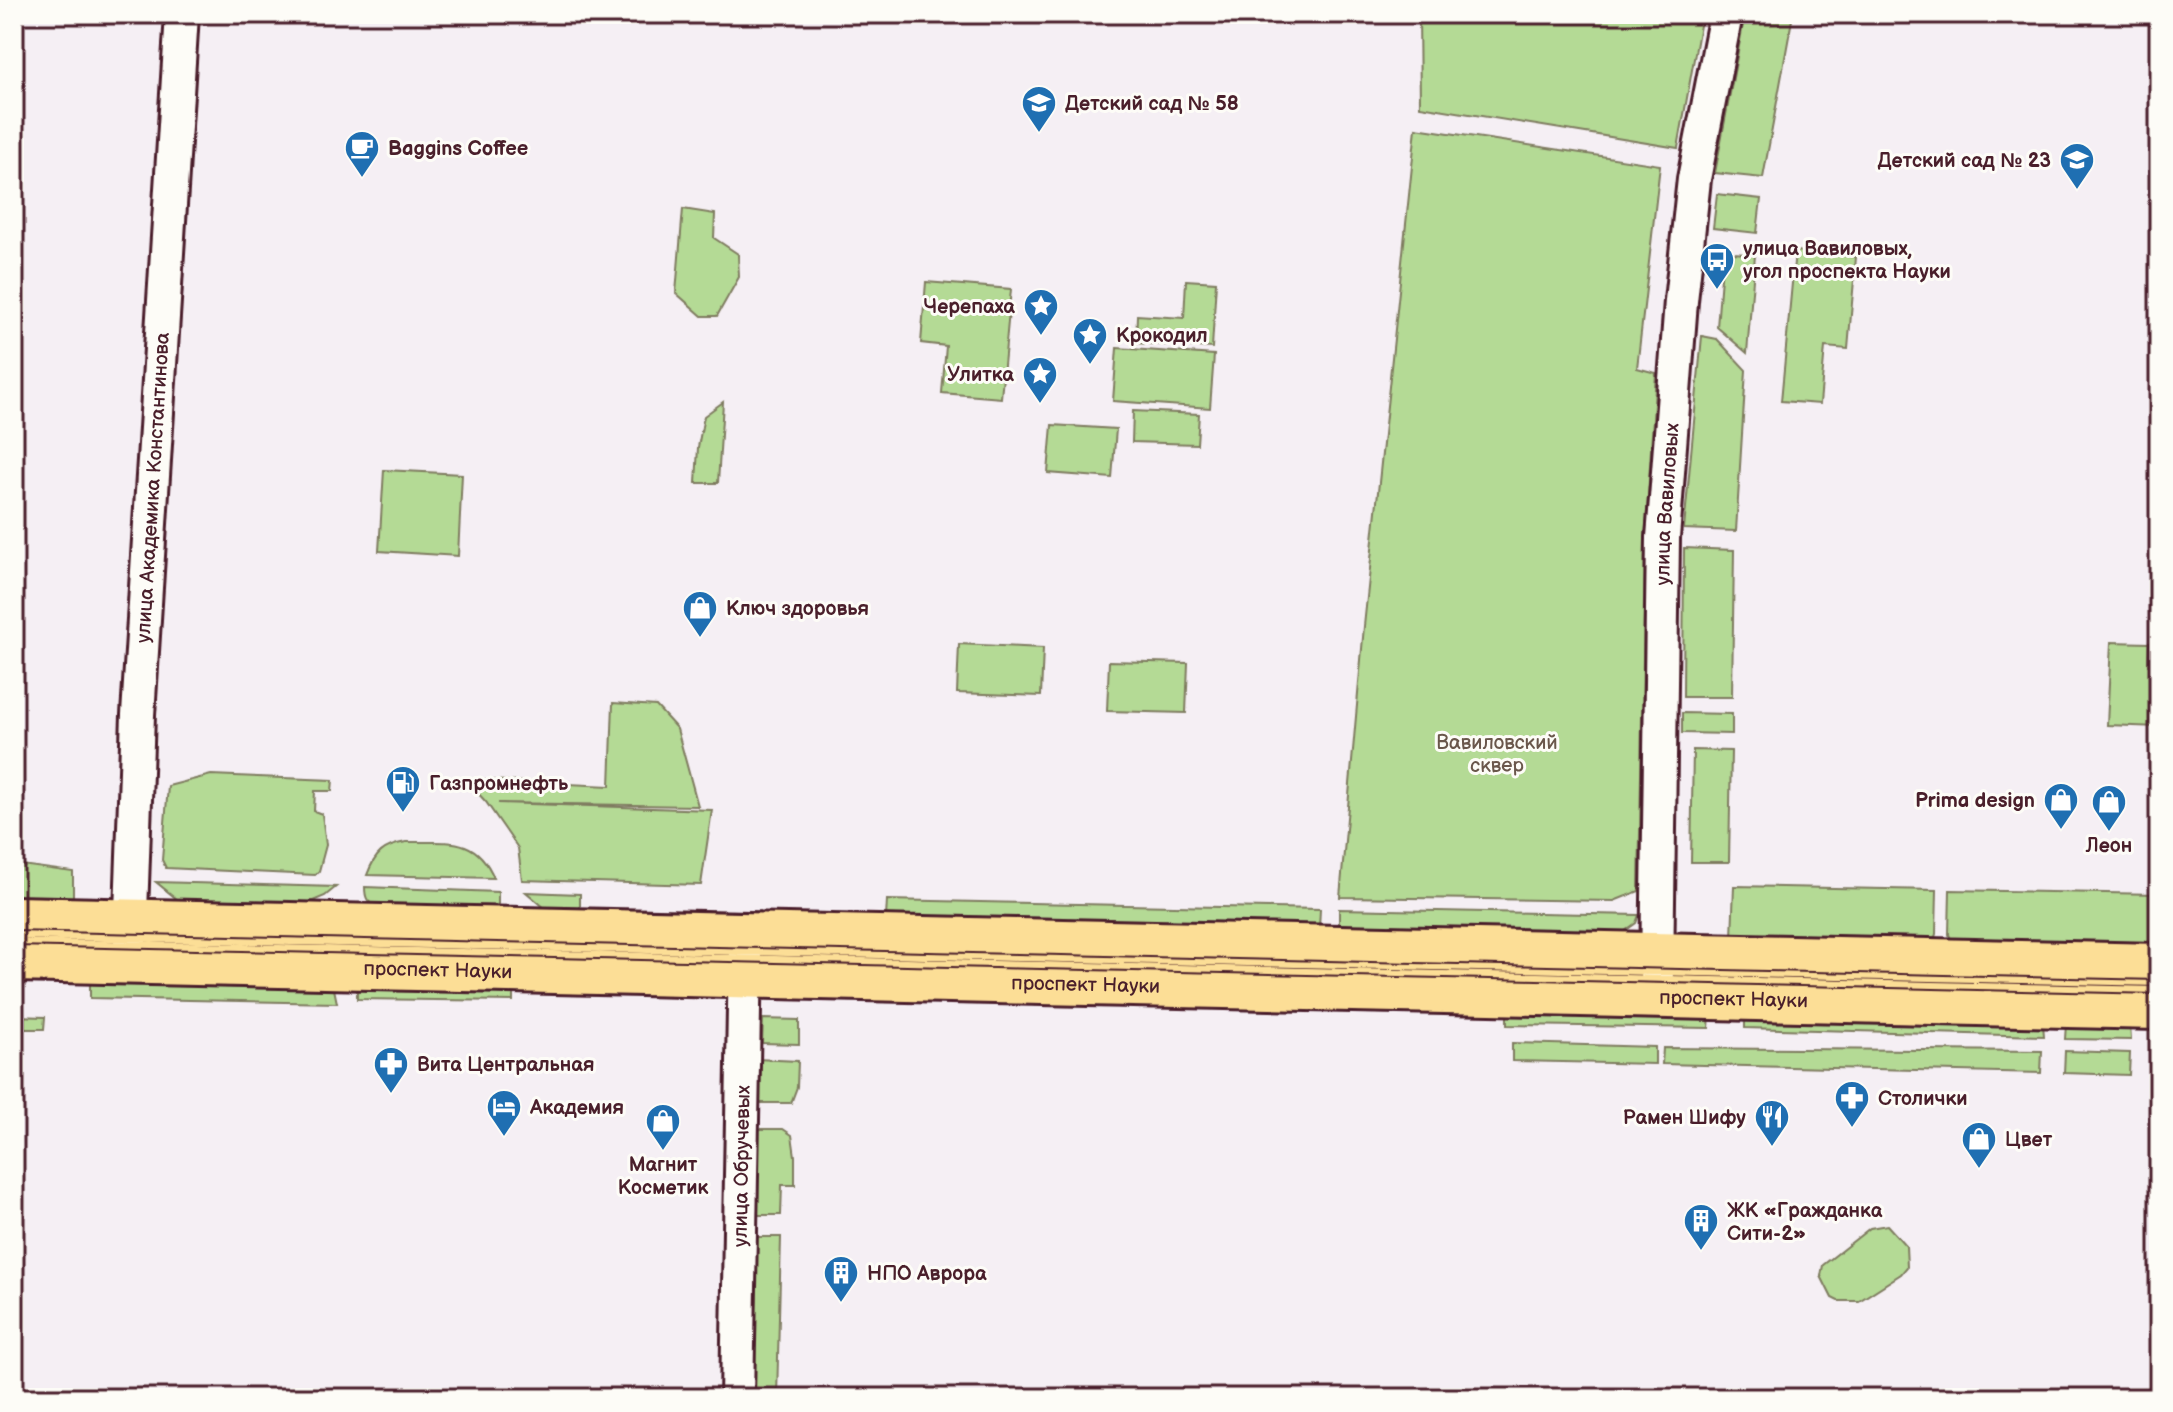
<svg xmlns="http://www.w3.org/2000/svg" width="2173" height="1412" viewBox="0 0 2173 1412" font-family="'Balsamiq Sans',sans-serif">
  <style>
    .green { fill: #b4da95; stroke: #7f7c60; stroke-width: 2 }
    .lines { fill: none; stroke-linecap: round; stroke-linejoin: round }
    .minor-casing { stroke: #4a1f2b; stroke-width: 38 }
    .major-casing { stroke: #4a1f2b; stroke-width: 48 }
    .minor { stroke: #fdfcf7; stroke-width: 32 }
    .major { stroke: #fcde96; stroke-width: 42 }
    .tram { stroke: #4a1f2b; stroke-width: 2 }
    .labels { text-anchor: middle; stroke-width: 6; stroke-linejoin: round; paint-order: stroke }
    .poi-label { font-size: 20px; font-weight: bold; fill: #4a1f2b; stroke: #fdfcf7; text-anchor: start }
    .street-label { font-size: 20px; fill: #4a1f2b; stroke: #fdfcf7 }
    .park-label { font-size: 20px; fill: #6a574b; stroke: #fdfcf7 }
  </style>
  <rect width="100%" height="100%" fill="#f5eff4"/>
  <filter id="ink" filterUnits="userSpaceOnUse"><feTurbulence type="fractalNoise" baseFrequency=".0125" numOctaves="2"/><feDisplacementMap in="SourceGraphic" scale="16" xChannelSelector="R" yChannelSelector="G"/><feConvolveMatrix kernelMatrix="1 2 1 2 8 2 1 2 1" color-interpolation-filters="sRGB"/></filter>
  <g filter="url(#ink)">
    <g class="green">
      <path d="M1419 14H1702L1678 148 1420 106Z"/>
      <path d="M1745 14H1793L1763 178 1715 173Z"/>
      <path d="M1416 128 1660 165 1637 368 1656 373 1645 542 1639 891 1614 901 1340 897 1364 626Z"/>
      <path d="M1717 194 1761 199 1757 233 1713 228Z"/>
      <path d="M683 209 715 214 714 238 738 254 739 277 717 316H702L676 293Z"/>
      <path d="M1795 251 1856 257 1848 349 1825 347 1820 404 1781 401Z"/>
      <path d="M1723 252 1755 255 1747 353 1717 327Z"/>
      <path d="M1186 280 1216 282 1212 348 1136 343 1137 315 1184 318Z"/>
      <path d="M926 282 1011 289 1001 398 942 393 946 346 921 343Z"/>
      <path d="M1702 336 1717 339 1746 370 1736 531 1684 529Z"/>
      <path d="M1117 348 1214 355 1210 408 1113 401Z"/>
      <path d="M723 402 718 483H696L698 447 704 416Z"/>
      <path d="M1133 411 1199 414 1197 444 1132 442Z"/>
      <path d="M1052 425 1116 429 1112 478 1048 473Z"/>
      <path d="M384 470 462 474 458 556 379 551Z"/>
      <path d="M1684 548 1734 550 1732 697H1683Z"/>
      <path d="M2111 642 2149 643 2148 665H2159V727L2107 725Z"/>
      <path d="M959 644 1043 648 1041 696 957 693Z"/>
      <path d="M1109 661 1188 663 1186 713 1107 711Z"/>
      <path d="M613 703 656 706 677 729 698 806 498 803 712 810 701 885 522 880 518 848 486 802 465 779 610 786Z"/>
      <path d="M1682 713 1732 714V734L1682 733Z"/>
      <path d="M1693 750 1731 751 1729 862H1691Z"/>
      <path d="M211 775 333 780 332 791H315L314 811 322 814 326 845 319 871 315 875 166 868 162 860 168 786Z"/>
      <path d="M406 842C446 843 476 834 494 878L367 875C375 854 383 846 406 842Z"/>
      <path d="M14 864 73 872V900H14Z"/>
      <path d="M156 882 336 887 325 896 301 906 191 904 177 899Z"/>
      <path d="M1734 886 1937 890 1936 934 1933 942 1732 937Z"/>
      <path d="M365 887 498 892V904L494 911 377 907C367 902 365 898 365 887Z"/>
      <path d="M1950 890 2159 894V947L1952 943 1949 934Z"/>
      <path d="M526 892 580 894V912L545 908Z"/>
      <path d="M887 900 1320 909 1319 928 886 918Z"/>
      <path d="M1339 909 1639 915 1636 923 1622 933 1339 929Z"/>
      <path d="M90 979 333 984 337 1003 90 998Z"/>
      <path d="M357 984 513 989V1001L357 999Z"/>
      <path d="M1507 1012 1710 1016 1709 1028 1507 1025Z"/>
      <path d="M14 1016 45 1017 44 1029H14Z"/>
      <path d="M1745 1017 2043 1024 2044 1036 1745 1028Z"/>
      <path d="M763 1019 799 1020V1044L762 1043Z"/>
      <path d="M2066 1024 2130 1025 2131 1040 2065 1039Z"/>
      <path d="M1512 1043 1655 1047V1064L1512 1061Z"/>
      <path d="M1663 1048 2042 1051 2041 1073 1662 1064Z"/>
      <path d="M2065 1051 2130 1053 2129 1075 2064 1073Z"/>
      <path d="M756 1059 798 1061 797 1087 791 1103H756Z"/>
      <path d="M755 1129H783L792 1135 795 1156V1185H782L781 1215H754Z"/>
      <path d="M1887 1225 1906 1246 1907 1267 1901 1274 1859 1301H1838L1832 1298 1821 1276 1823 1265 1870 1228Z"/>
      <path d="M753 1237H781L777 1398H751Z"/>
    </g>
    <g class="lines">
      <defs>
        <g id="minor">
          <path id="s1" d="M130 941 138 715 182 14"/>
          <path id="s2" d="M1657 974 1663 538 1681 301 1694 179 1726 14"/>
          <path id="s3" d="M737 1398 745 953"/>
        </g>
        <g id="major">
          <path d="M14 918 2159 965"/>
          <path id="s4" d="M14 960 2159 1008"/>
        </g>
      </defs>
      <use href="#minor" class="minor-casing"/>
      <use href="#major" class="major-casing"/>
      <use href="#minor" class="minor"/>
      <use href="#major" class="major"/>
      <g class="tram">
        <path d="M14 931 2159 980"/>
        <path d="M14 946 2159 994"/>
      </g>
    </g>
  </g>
  <defs>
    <symbol id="school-pin" viewBox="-11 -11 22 30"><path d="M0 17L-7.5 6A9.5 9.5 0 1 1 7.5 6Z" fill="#1f6fb2" stroke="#fdfcf7"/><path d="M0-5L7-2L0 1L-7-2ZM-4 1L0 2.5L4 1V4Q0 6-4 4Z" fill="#fff"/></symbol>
    <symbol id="cafe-pin" viewBox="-11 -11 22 30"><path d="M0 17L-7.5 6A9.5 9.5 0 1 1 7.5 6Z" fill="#1f6fb2" stroke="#fdfcf7"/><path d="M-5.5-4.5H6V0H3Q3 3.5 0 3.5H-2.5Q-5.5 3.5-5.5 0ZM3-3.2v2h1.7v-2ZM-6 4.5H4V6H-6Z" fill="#fff"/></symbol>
    <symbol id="bus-pin" viewBox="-11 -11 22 30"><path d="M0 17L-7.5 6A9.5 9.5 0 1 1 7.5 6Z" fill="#1f6fb2" stroke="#fdfcf7"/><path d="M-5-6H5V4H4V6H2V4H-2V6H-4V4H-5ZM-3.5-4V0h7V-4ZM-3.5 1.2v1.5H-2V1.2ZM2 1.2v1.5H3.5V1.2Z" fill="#fff"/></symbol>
    <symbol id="sight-pin" viewBox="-11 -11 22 30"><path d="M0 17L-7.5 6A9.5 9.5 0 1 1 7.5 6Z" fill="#1f6fb2" stroke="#fdfcf7"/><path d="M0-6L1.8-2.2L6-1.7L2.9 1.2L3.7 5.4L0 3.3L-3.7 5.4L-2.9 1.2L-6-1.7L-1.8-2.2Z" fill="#fff"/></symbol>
    <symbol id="shop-pin" viewBox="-11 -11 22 30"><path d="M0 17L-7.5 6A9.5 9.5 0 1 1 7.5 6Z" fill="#1f6fb2" stroke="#fdfcf7"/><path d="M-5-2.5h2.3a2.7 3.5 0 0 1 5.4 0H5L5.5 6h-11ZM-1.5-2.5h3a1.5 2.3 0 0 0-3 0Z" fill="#fff"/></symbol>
    <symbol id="fuel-pin" viewBox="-11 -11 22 30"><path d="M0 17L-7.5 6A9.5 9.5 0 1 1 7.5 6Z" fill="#1f6fb2" stroke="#fdfcf7"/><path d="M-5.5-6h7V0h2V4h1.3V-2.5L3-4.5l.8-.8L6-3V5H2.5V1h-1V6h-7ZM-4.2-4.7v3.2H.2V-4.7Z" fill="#fff"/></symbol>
    <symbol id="pharmacy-pin" viewBox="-11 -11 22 30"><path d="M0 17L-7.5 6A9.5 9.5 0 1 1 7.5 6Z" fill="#1f6fb2" stroke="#fdfcf7"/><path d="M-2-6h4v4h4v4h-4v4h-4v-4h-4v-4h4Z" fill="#fff"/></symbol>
    <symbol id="hotel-pin" viewBox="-11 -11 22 30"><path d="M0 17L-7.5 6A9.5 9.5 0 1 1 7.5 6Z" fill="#1f6fb2" stroke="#fdfcf7"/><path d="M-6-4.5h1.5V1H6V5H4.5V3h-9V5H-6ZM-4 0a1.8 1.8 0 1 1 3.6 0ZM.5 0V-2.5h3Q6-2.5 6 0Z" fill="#fff"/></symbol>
    <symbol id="restaurant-pin" viewBox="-11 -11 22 30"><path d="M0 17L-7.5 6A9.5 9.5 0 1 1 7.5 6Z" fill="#1f6fb2" stroke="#fdfcf7"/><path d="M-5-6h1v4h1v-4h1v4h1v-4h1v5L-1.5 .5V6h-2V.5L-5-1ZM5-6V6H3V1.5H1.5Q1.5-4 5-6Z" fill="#fff"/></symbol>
    <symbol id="building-pin" viewBox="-11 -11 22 30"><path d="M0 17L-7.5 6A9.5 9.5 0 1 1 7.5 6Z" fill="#1f6fb2" stroke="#fdfcf7"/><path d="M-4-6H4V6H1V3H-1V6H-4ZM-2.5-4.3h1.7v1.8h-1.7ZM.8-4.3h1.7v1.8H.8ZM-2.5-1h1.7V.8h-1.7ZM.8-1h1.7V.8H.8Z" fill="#fff"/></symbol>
  </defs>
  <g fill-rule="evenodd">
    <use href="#school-pin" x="1019" y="83" width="40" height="54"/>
    <use href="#cafe-pin" x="342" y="128" width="40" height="54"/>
    <use href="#school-pin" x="2057" y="140" width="40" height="54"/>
    <use href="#bus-pin" x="1697" y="240" width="40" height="54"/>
    <use href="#sight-pin" x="1021" y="286" width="40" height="54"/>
    <use href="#sight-pin" x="1070" y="315" width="40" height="54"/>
    <use href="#sight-pin" x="1020" y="354" width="40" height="54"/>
    <use href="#shop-pin" x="680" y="588" width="40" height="54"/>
    <use href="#fuel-pin" x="383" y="763" width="40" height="54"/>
    <use href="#shop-pin" x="2041" y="780" width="40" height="54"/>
    <use href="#shop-pin" x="2089" y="782" width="40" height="54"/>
    <use href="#pharmacy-pin" x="371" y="1044" width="40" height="54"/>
    <use href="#pharmacy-pin" x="1832" y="1078" width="40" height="54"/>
    <use href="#hotel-pin" x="484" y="1087" width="40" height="54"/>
    <use href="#restaurant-pin" x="1752" y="1097" width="40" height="54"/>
    <use href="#shop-pin" x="643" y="1101" width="40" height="54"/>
    <use href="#shop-pin" x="1959" y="1119" width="40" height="54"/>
    <use href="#building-pin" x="1681" y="1201" width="40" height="54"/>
    <use href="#building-pin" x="821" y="1253" width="40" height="54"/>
  </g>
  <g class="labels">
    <g class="poi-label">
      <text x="1065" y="110">Детский сад № 58</text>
      <text x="388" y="155">Baggins Coffee</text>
      <text x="2051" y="167" text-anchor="end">Детский сад № 23</text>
      <text x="1743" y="255">улица Вавиловых,<tspan x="1743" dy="23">угол проспекта Науки</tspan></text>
      <text x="1015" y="313" text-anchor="end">Черепаха</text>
      <text x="1116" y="342">Крокодил</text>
      <text x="1014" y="381" text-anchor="end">Улитка</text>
      <text x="726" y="615">Ключ здоровья</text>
      <text x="429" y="790">Газпромнефть</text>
      <text x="2035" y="807" text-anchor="end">Prima design</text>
      <text x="2109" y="852" text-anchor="middle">Леон</text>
      <text x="417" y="1071">Вита Центральная</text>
      <text x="1878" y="1105">Столички</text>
      <text x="530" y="1114">Академия</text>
      <text x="1746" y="1124" text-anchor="end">Рамен Шифу</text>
      <text x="2005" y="1146">Цвет</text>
      <text x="663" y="1171" text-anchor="middle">Магнит<tspan x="663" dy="23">Косметик</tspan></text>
      <text x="1727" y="1217">ЖК «Гражданка<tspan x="1727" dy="23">Сити-2»</tspan></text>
      <text x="867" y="1280">НПО Аврора</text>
    </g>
    <g class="street-label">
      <text dy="7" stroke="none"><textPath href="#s1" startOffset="454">улица Академика Константинова</textPath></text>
      <text dy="7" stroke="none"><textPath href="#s2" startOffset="470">улица Вавиловых</textPath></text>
      <text dy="7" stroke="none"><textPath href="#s4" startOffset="424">проспект Науки</textPath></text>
      <text dy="7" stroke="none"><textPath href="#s4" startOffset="1072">проспект Науки</textPath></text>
      <text dy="7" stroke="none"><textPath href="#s4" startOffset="1720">проспект Науки</textPath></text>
      <text dy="7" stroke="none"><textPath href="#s3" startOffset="232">улица Обручевых</textPath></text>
    </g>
    <g class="park-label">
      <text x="1497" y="749">Вавиловский<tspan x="1497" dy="23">сквер</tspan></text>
    </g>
  </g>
  <rect width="2173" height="1412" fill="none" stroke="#fdfcf7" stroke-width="48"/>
  <rect x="24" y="24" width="2125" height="1364" fill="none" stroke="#4a1f2b" stroke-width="3" filter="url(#ink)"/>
</svg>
